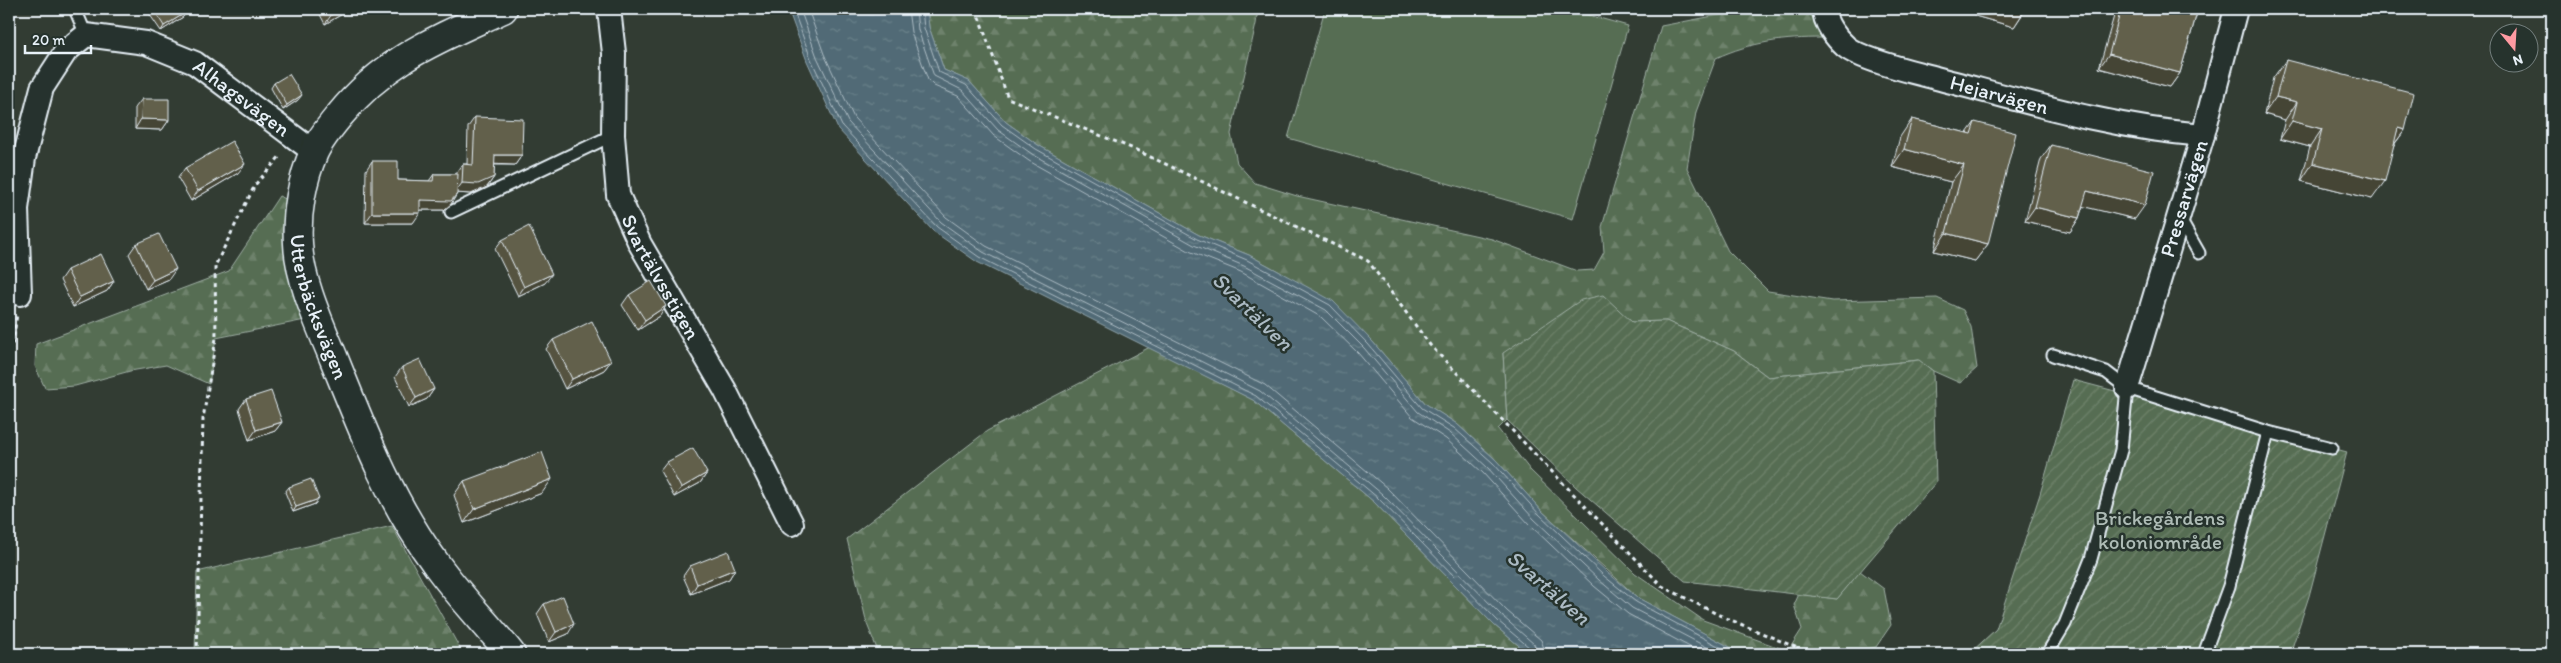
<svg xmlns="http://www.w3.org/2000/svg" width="2561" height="663" viewBox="0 0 2561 663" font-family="Itim,sans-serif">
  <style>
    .forest { fill: url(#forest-firs); stroke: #9fafa5 }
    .garden { fill: url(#garden-furrows); stroke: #9fafa5 }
    .pitch { fill: #566d52; stroke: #9fafa5 }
    .water { fill: url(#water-ripples); stroke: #8da1aa }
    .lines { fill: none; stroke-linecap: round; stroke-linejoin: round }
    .shore { stroke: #acbbc4; stroke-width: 1 }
    .lane-casing { stroke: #e8f1f8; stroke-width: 15 }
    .street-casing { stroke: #e8f1f8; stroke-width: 26 }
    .secondary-casing { stroke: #e8f1f8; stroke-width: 31 }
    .path { stroke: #e8f1f8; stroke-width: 3; stroke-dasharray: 4 4; stroke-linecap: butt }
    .lane { stroke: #26332d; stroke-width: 11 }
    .street { stroke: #26332d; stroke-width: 22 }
    .secondary { stroke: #26332d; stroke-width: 28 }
    .wall { fill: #545341; stroke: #e8f1f8 }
    .shaded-wall { fill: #454435; stroke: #e8f1f8 }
    .building { fill: #62614c; stroke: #e8f1f8 }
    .labels { text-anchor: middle; stroke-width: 5; stroke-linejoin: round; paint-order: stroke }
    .street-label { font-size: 21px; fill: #e8f1f8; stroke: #26332d }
    .park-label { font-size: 21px; fill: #aebcb6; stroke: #26332d }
    .water-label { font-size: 22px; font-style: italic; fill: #acbbc4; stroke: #26332d }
  </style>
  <defs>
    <pattern id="forest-firs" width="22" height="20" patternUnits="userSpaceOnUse" patternTransform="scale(1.25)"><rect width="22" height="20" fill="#566d52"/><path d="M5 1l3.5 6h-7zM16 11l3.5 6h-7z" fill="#6e826c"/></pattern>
    <pattern id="garden-furrows" width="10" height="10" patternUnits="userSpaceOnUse" patternTransform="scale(1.25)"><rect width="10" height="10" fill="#566d52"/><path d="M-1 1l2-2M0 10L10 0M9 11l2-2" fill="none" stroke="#6e826c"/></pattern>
    <pattern id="water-ripples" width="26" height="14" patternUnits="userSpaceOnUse" patternTransform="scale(1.25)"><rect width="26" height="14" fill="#516b76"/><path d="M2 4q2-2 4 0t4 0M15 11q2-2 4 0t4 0" fill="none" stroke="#6a818a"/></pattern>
  </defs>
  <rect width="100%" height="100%" fill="#323c33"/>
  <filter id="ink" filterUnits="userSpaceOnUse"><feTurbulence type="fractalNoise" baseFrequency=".02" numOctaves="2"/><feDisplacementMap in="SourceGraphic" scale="10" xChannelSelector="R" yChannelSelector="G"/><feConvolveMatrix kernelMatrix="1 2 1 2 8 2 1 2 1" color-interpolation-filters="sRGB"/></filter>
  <g filter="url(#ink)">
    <g class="forest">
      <path d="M927 9H1258L1256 24 1231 134 1237 163 1255 183 1297 196 1492 239 1577 271 1594 270 1604 252 1602 227 1661 26 1750 9H1814L1822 38C1785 38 1751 42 1716 58L1696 112 1687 168 1728 251 1768 291 1832 301 1937 298 1963 310 1971 327 1977 368 1960 383 1933 371 1918 360 1768 377 1734 351 1666 321 1632 322 1503 353 1507 420 1498 429 1530 470 1635 573 1703 620 1788 651 1802 629 1794 605 1799 594 1837 599 1860 571 1884 589 1891 625 1876 647 1844 654H1743L1638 598 1542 511 1496 460 1457 424 1426 404 1372 341 1280 272 1249 255 1199 235 1038 145 1006 122 969 81 944 70 929 27Z"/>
      <path d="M279 196 297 204 315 318 216 338 209 384 166 365 130 371 75 386 45 388 35 366 36 344 229 271Z"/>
      <path d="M1150 347 1253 400 1374 502 1494 625 1529 654H879L867 624 847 539 987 431Z"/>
      <path d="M392 526 463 654H195L197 572Z"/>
    </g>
    <g class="garden">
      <path d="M1603 295 1632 322 1666 321 1734 351 1768 377 1919 360 1933 371 1936 482 1837 599 1685 581 1576 487 1507 420 1503 353 1581 300Z"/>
      <path d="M2073 380 2347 452 2309 596 2290 654H1969L1996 629 2040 494Z"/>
    </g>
    <path class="pitch" d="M1325 9H1567L1628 26 1573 219 1288 138Z"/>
    <path class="water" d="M788 9H927L929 27 944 70 969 81 1006 122 1038 145 1199 235 1249 255 1333 301 1372 341 1426 404 1457 424 1496 460 1542 511 1607 572 1638 598 1743 654H1529L1494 625 1374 502 1253 400 977 262 933 231 838 129 807 61Z"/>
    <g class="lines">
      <g class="shore">
        <path d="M793 9 811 59 842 126 937 227 979 257 1256 396 1378 498 1498 621 1530 648 1532 654"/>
        <path d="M800 9 817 57 848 122 941 222 983 252 1260 391 1382 494 1502 616 1534 644 1538 654"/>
        <path d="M808 9 824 54 854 118 946 217 986 246 1265 385 1387 488 1507 611 1541 640 1546 654"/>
        <path d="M908 9 911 32 928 80 934 86 958 96 994 136 1029 161 1189 251 1241 272 1321 317 1358 353 1412 417 1446 439 1483 473 1529 524 1594 586 1628 614 1703 654"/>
        <path d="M916 9 918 30 934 76 962 90 998 130 1032 154 1194 245 1244 266 1326 310 1364 348 1418 412 1450 433 1488 468 1534 519 1599 580 1632 608 1720 654"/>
        <path d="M922 9 924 28 939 72 966 85 1002 125 1036 149 1197 239 1247 260 1330 305 1368 344 1422 408 1454 428 1493 463 1539 514 1604 576 1636 602 1733 654"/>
      </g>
      <defs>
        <g id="lane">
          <path d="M75 9 86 35"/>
          <path d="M451 212 613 135"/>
          <path d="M2179 218 2199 253"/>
          <path d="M2053 355 2106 372 2127 388 2268 432 2332 448"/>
          <path d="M2047 654 2065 624 2091 559 2121 450 2127 388"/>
          <path d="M2204 654 2229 586 2268 432"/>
        </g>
        <g id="street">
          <path id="s1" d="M609 9 614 53 613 135 618 195 640 244 725 390 792 524"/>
          <path id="s2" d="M1824 9C1824 23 1836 38 1846 47 1862 60 1914 72 1936 78 2024 101 2111 128 2203 135"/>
          <path id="s3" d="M20 294 17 209 24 158 42 88 66 51 86 35 146 43 195 63 314 152"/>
          <path id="s4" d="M2127 388 2203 135 2236 9"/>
        </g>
        <g id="secondary">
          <path id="s5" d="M503 9C438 39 386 58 339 116 330 127 320 139 314 152 302 179 296 214 298 243 299 279 320 325 334 359 362 428 389 500 434 561 457 594 486 623 511 654"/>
        </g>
      </defs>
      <use href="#lane" class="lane-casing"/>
      <use href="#street" class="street-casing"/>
      <use href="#secondary" class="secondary-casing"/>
      <g class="path">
        <path d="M976 9 1008 98 1134 149 1368 261 1430 345 1662 586 1719 615 1795 647 1800 654"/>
        <path d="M9 351 12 348 17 314"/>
        <path d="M197 654 203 419 216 338 215 266 255 185 281 155"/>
      </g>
      <use href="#lane" class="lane"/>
      <use href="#street" class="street"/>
      <use href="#secondary" class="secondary"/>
    </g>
    <g class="wall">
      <path d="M317 9H351L325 24Z"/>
      <path d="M1977 9H2026L2014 27 1975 16Z"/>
      <path d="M2116 9H2198L2180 73 2170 87 2099 68Z"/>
      <path d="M154 10 187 12 183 17 161 31 150 15Z"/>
      <path d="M2286 60 2405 130 2394 145 2372 199 2301 181 2310 147 2280 139 2285 120 2264 114 2273 78Z"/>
      <path d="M274 83 298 100 283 110 271 88Z"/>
      <path d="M142 99 169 120 162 130 135 129V108Z"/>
      <path d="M475 117 522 155 515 165H494V177L487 187 471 194 457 193 451 204 444 210H420L413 223H365L366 170 372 161 398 180 429 181 434 174H456L463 164H467L468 127Z"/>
      <path d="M1912 119 1967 133 1975 122 1988 244 1975 261 1934 251 1951 182 1892 167 1900 137Z"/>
      <path d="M2051 145 2135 219 2083 206 2079 218 2070 232 2025 221 2041 159Z"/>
      <path d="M185 168 238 173 191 201 178 178Z"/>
      <path d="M502 240 545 283 518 296 495 249Z"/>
      <path d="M136 244 169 279 146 289 129 254Z"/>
      <path d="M67 270 114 281 107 291 73 307 60 280Z"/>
      <path d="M629 295 660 316 638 330 622 305Z"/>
      <path d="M553 340 611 361 604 370 565 389 546 349Z"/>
      <path d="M402 367 434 389 427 399 409 407 395 377Z"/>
      <path d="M246 399 282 422 275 431 249 440 239 409Z"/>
      <path d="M667 462 707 473 700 483 674 497 660 471Z"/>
      <path d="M464 481 542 493 464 523 454 495Z"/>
      <path d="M289 487 315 504 293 512 285 492Z"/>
      <path d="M690 566 735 569 729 579 691 594 683 576Z"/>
      <path d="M544 604 568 634 549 642 537 614Z"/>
    </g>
    <g class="shaded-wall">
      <path d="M341 9H351L325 24 332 14Z"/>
      <path d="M1980 9H2019L2025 10 2014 27 1975 16Z"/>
      <path d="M187 12 183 17 161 31 164 26Z"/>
      <path d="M2109 54 2180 73 2170 87 2099 68Z"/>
      <path d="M302 95 298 100 283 110 287 105Z"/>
      <path d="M2276 97 2297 102 2285 120 2264 114Z"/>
      <path d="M141 119 169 120 162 130 135 129Z"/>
      <path d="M2292 121 2322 129 2310 147 2280 139Z"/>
      <path d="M2398 128 2405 130 2392 147Z"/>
      <path d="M1904 149 1964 165 1951 182 1892 167Z"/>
      <path d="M495 155H522L515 165 488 164Z"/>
      <path d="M2313 163 2385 181 2372 199 2301 181Z"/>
      <path d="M245 164 238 173 191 201 198 191Z"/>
      <path d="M494 177 487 187 471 194 455 193 462 183Z"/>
      <path d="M2087 191 2145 205 2135 219 2077 205Z"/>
      <path d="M457 194 451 204 444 210H413L420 200Z"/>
      <path d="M2035 207 2079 218 2070 232 2025 221Z"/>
      <path d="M372 213H420L413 223H365Z"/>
      <path d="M1946 233 1988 244 1975 261 1934 251Z"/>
      <path d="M176 269 169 279 146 289 153 280Z"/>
      <path d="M552 274 545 283 518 296 524 287Z"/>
      <path d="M114 281 107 291 73 307 80 297Z"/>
      <path d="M666 306 660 316 638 330 645 320Z"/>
      <path d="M611 361 604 370 565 389 572 379Z"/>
      <path d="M434 389 427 399 409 407 416 398Z"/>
      <path d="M282 422 275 431 249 440 256 430Z"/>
      <path d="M707 473 700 483 674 497 681 488Z"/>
      <path d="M552 479 542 493 464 523 474 509Z"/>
      <path d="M319 499 315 504 293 512 296 507Z"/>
      <path d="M735 569 729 579 691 594 697 584Z"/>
      <path d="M574 624 568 634 549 642 556 632Z"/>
    </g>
    <g class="building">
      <path d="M155 9H185L187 12 164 26 154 10Z"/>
      <path d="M329 9H341L332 14Z"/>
      <path d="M2121 9H2198L2180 73 2109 54Z"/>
      <path d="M2286 60 2414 93 2405 130 2398 128 2385 181 2313 163 2322 129 2292 121 2297 102 2276 97Z"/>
      <path d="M289 74 302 95 287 105 274 83Z"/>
      <path d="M142 99H169V120L141 119Z"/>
      <path d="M475 117 523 119 522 155H495L494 177 478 184 462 183 463 164 473 165Z"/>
      <path d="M1912 119 1971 134 1975 122 2016 133 1988 244 1946 233 1964 165 1904 149Z"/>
      <path d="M232 141 245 164 198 191 185 168Z"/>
      <path d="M2051 145 2154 171 2145 205 2087 191 2079 218 2035 207Z"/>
      <path d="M372 161H398V180L433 181 434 174H458L457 194 451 201 420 200V213H372Z"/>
      <path d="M529 226 552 274 524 287 502 240Z"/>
      <path d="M159 234 176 269 153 280 136 244Z"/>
      <path d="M101 254 114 281 80 297 67 270Z"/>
      <path d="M651 281 666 306 645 320 629 295Z"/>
      <path d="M592 321 611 361 572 379 553 340Z"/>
      <path d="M420 359 434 389 416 398 402 367Z"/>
      <path d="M271 391 282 422 256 430 246 399Z"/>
      <path d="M693 448 707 473 681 488 667 462Z"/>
      <path d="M542 452 552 479 474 509 464 481Z"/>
      <path d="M311 479 319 499 296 507 289 487Z"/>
      <path d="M728 551 735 569 697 584 690 566Z"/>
      <path d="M563 596 574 624 556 632 544 604Z"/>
    </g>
  </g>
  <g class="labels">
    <g class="street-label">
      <text dy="7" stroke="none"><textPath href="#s2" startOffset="206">Hejarvägen</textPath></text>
      <text dy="7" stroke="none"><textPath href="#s3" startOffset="450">Alhagsvägen</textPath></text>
      <text dy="7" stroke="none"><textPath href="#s4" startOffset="198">Pressarvägen</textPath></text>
      <text dy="7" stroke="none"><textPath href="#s1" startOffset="279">Svartälvsstigen</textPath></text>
      <text dy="7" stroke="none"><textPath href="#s5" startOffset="402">Utterbäcksvägen</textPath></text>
    </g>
    <g class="park-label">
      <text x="2160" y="525">Brickegårdens<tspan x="2160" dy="24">koloniområde</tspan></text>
    </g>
    <g class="water-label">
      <text transform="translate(1253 311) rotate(44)" y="8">Svartälven</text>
      <text transform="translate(1549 587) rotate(41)" y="8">Svartälven</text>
    </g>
  </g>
  <rect width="2561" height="663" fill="none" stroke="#26332d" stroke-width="30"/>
  <rect x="15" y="15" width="2531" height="633" fill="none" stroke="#e8f1f8" stroke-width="2" filter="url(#ink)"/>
  <g transform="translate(2514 48) rotate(162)"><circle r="24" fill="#26332d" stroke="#747f7e"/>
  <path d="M0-4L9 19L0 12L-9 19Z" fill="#ff9aa2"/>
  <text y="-8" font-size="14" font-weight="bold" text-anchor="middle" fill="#e8f1f8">N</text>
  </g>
  <path d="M25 45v8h66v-8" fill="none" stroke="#e8f1f8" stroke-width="2.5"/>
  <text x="32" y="45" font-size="15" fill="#e8f1f8" stroke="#26332d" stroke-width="4" paint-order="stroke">20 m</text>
</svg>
